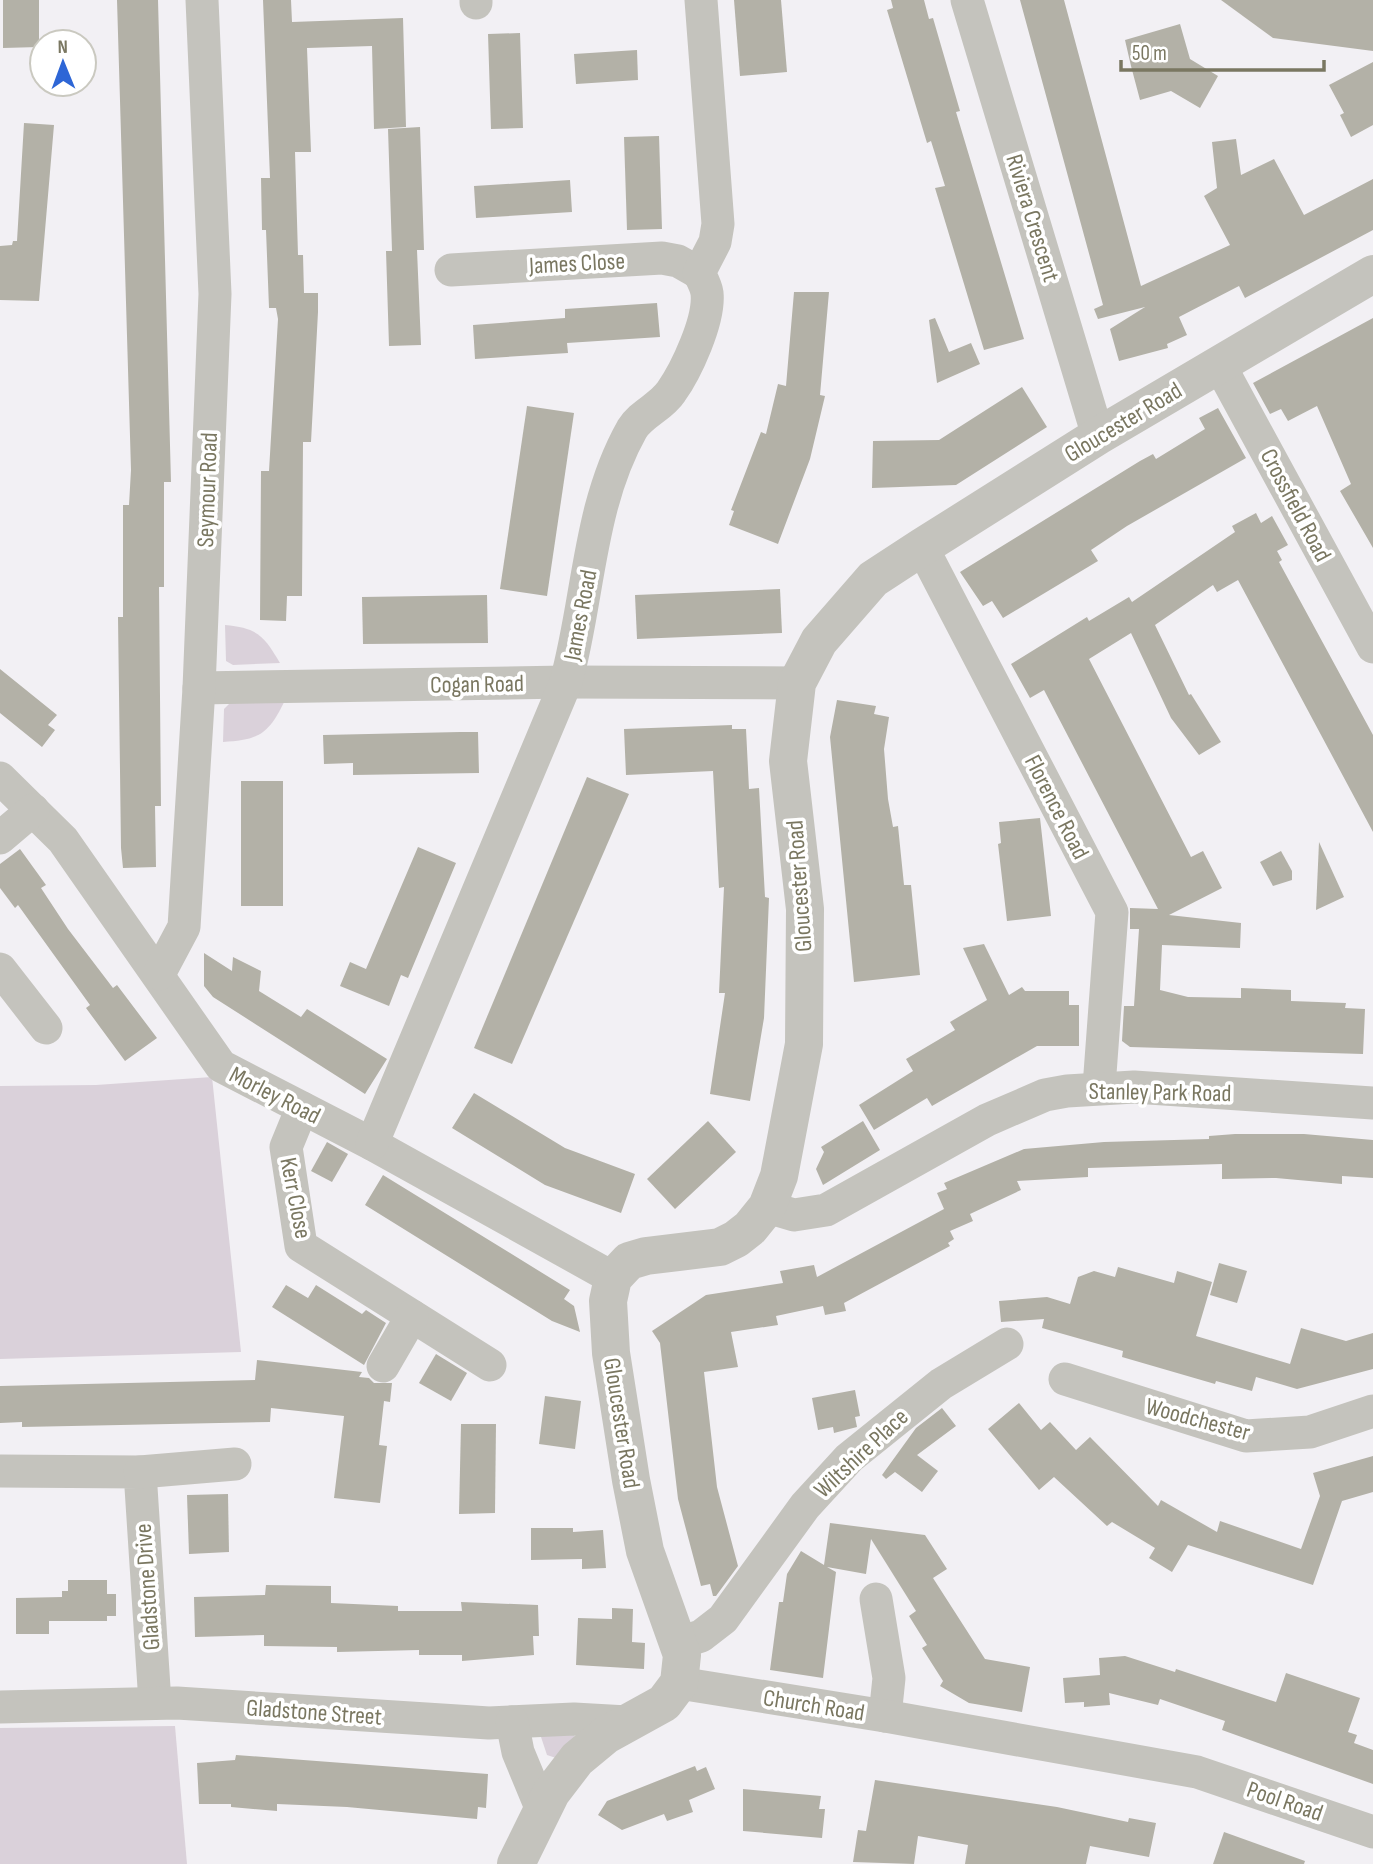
<svg xmlns="http://www.w3.org/2000/svg" width="1373" height="1864" viewBox="0 0 1373 1864" font-family="'Sofia Sans Condensed',sans-serif">
  <style>
    .green { fill: #dad1da }
    .building { fill: #b3b1a7 }
    .lines { fill: none; stroke-linecap: round; stroke-linejoin: round }
    .minor { stroke: #c4c3bd; stroke-width: 33 }
    .tertiary { stroke: #c4c3bd; stroke-width: 38 }
    .labels { text-anchor: middle; stroke-width: 7; stroke-linejoin: round; paint-order: stroke }
    .street-label { font-size: 24px; fill: #7a7761; stroke: #fff }
  </style>
  <rect width="100%" height="100%" fill="#f2f0f4"/>
  <g class="green">
    <path d="M225 625C258 628 264 636 280 663L233 665 226 661Z"/>
    <path d="M285 700C269 734 259 740 223 742L224 709 231 702Z"/>
    <path d="M212 1077 241 1352 0 1359V1086L96 1085Z"/>
    <path d="M175 1726 187 1864H0V1728Z"/>
    <path d="M572 1732 575 1737 556 1758 547 1755 540 1734Z"/>
  </g>
  <g class="building">
    <path d="M3 0H39V47L3 48Z"/>
    <path d="M117 0H158L171 482H164V587H159L161 806H155L156 867 123 868 121 848 118 617H123V505H129L131 470Z"/>
    <path d="M263 0H291L292 22 403 18 406 127 374 129 372 46 307 48 311 152H295L298 255H303L304 293H318V312L311 442H303L302 596H287L286 621 260 620 261 471H269L278 319 276 308H269L266 230H262L261 178H270Z"/>
    <path d="M734 0H781L787 72 740 76Z"/>
    <path d="M891 0H924L929 19 933 18 960 111 956 112 1024 339 984 350 935 188 945 186 931 141 927 143 887 10 893 8Z"/>
    <path d="M1020 0H1064L1141 286 1230 245 1204 196 1217 188 1212 142 1236 139 1241 175 1274 159 1304 215 1373 179V230L1245 298 1239 286 1179 317 1187 335 1167 344 1168 348 1119 361 1110 329 1145 307 1098 319 1094 309 1103 305Z"/>
    <path d="M1221 0H1373V51L1273 38Z"/>
    <path d="M1180 24 1190 59 1218 76 1200 108 1171 91 1140 100 1131 66 1125 40Z"/>
    <path d="M520 33 523 128 491 129 488 34Z"/>
    <path d="M637 50 638 80 576 84 574 54Z"/>
    <path d="M1373 62V125L1351 137 1340 115 1344 113 1329 85Z"/>
    <path d="M24 123 54 125 39 301 0 300V246L12 245 13 241H17Z"/>
    <path d="M420 127 424 250H417L421 345 389 346 386 251H392L388 129Z"/>
    <path d="M659 136 662 229 627 230 624 137Z"/>
    <path d="M570 180 572 212 476 218 474 186Z"/>
    <path d="M794 292H829L820 395 825 396 810 459 778 544 729 525 734 511 731 510 761 432 766 434 778 384 786 386Z"/>
    <path d="M657 303 660 337 567 343 568 353 475 359 473 325 565 318V309Z"/>
    <path d="M935 318 949 352 971 343 980 364 937 383 929 320Z"/>
    <path d="M1373 318V548L1340 491 1351 484 1317 406 1288 421 1281 409 1270 414 1253 383Z"/>
    <path d="M1022 387 1047 427 956 485 872 488 873 441 939 440Z"/>
    <path d="M527 406 574 413 547 596 500 589Z"/>
    <path d="M1218 408 1246 458 1127 526 1091 550 1098 561 1003 618 992 601 983 606 960 572 1140 461 1153 454 1156 459 1205 429 1199 418Z"/>
    <path d="M1256 513 1261 523 1272 516 1288 545 1277 551 1282 560 1279 562 1373 735V832L1238 580 1217 592 1213 585 1155 625 1189 695 1191 694 1221 742 1199 755 1171 718 1131 633 1089 659 1191 857 1203 851 1222 888 1169 915 1241 923 1240 948 1162 945 1160 990 1188 997 1241 998V988L1291 990V1001L1346 1003 1345 1008 1365 1009 1363 1054 1130 1047 1122 1041 1124 1006H1134L1139 929H1130V908L1158 909 1044 690 1030 698 1011 664 1087 617 1089 621 1129 597 1132 602 1235 532 1232 526Z"/>
    <path d="M780 589 782 633 637 639 635 595Z"/>
    <path d="M487 595 488 643 363 644 362 597Z"/>
    <path d="M0 669 57 715 48 725 55 730 42 747 0 713Z"/>
    <path d="M837 700 876 706 874 714 889 717 884 749 888 799 893 827 898 826 904 885H911L920 975 854 982 830 737Z"/>
    <path d="M732 725V729H746L749 789 759 788 765 897 769 898 764 1018 750 1101 710 1094 725 993H719L724 887 719 888 713 771 626 775 624 729Z"/>
    <path d="M460 732H478L479 773 353 775V763L324 764 323 735Z"/>
    <path d="M587 777 629 794 512 1064 474 1048Z"/>
    <rect x="241" y="781" width="42" height="125"/>
    <path d="M1040 818 1051 916 1007 921 998 844 1001 843 999 822Z"/>
    <path d="M1319 842 1344 897 1316 910Z"/>
    <path d="M418 847 456 863 408 978 401 975 389 1006 340 986 350 962 366 969Z"/>
    <path d="M20 849 46 885 41 888 68 929 113 988 117 985 157 1038 125 1061 86 1008 90 1005 18 905 15 908 0 888V864Z"/>
    <path d="M1281 851 1292 871V880L1273 886 1260 862Z"/>
    <path d="M984 944 1009 995 1022 987 1025 991H1069V1005H1079V1046H1037L932 1106 927 1098 874 1130 859 1105 913 1071 906 1059 955 1030 950 1022 987 1000 963 948Z"/>
    <path d="M204 953 232 971 233 957 261 971 259 991 301 1017 307 1009 387 1059 365 1094 213 997 204 986Z"/>
    <path d="M474 1093 565 1148 635 1174 621 1213 545 1185 452 1128Z"/>
    <path d="M708 1121 736 1152 675 1209 647 1179Z"/>
    <path d="M863 1121 880 1150 823 1185 816 1169 824 1152 821 1147Z"/>
    <path d="M1235 1134H1304L1373 1140V1178L1342 1176V1184L1276 1178 1222 1179V1164L1088 1168V1177L1017 1181 1021 1190 970 1214 973 1221 950 1231 954 1239 948 1243 950 1246 844 1303 846 1311 825 1315 823 1306 776 1316 778 1325 731 1332 738 1367 704 1372 717 1487 738 1566 716 1596H713L710 1584 701 1586 678 1499 660 1343 652 1331 706 1295 783 1283 780 1271 814 1265 817 1277 944 1209 937 1193 947 1189 944 1183 1024 1149 1104 1142 1209 1139V1136Z"/>
    <path d="M327 1142 348 1154 332 1182 311 1171Z"/>
    <path d="M383 1175 570 1290 564 1299 574 1306 580 1332 552 1321 365 1205Z"/>
    <path d="M1219 1263 1247 1271 1237 1303 1210 1295Z"/>
    <path d="M1118 1267 1174 1283 1177 1271 1212 1282 1196 1336 1290 1364 1301 1328 1346 1341 1373 1333V1369L1297 1389 1256 1377 1252 1391 1216 1381 1215 1384 1122 1357 1123 1351 1042 1328 1044 1319 1001 1322 999 1301 1047 1297 1070 1304 1078 1277 1094 1271 1115 1277Z"/>
    <path d="M286 1285 308 1298 316 1285 362 1314 366 1310 386 1323 364 1365 272 1307Z"/>
    <path d="M436 1354 467 1373 451 1401 419 1383Z"/>
    <path d="M257 1360 362 1372 359 1377 369 1378 374 1383H392L390 1402 384 1401 379 1445 387 1446 380 1503 334 1498 344 1416 271 1408 270 1422 22 1427V1422L0 1423V1386L255 1380Z"/>
    <path d="M855 1390 860 1416 855 1417 857 1427 834 1433 833 1427 818 1430 812 1398Z"/>
    <path d="M545 1396 581 1401 575 1449 539 1444Z"/>
    <path d="M1019 1403 1041 1430 1050 1422 1076 1450 1090 1437 1158 1506 1161 1500 1217 1532 1220 1521 1301 1549 1320 1496 1313 1473 1373 1456V1492L1342 1501 1313 1585 1188 1545 1172 1572 1149 1558 1155 1548 1112 1522 1107 1526 1054 1477 1039 1490 988 1429Z"/>
    <path d="M942 1408 956 1426 917 1455 938 1471 922 1492 895 1472 886 1479 882 1475 916 1428Z"/>
    <path d="M461 1424H496L495 1513 459 1514Z"/>
    <path d="M228 1494 229 1552 189 1554 187 1495Z"/>
    <path d="M830 1523 925 1535 947 1569 933 1578 985 1659 1030 1667 1022 1712 969 1703 940 1686 943 1681 922 1648 927 1645 909 1616 916 1611 871 1539 866 1574 827 1567 836 1572 823 1678 770 1670 779 1602H783L787 1574 801 1551 824 1565Z"/>
    <path d="M531 1528H573V1532L603 1530 606 1568 582 1569V1559L531 1560Z"/>
    <path d="M68 1580H107V1594H116V1616H107V1621H49V1634H16V1598L62 1597V1591H68Z"/>
    <path d="M266 1585 331 1586V1603L398 1606V1611H462L461 1602 538 1605 539 1636H533L534 1655 462 1661V1655H419V1650L337 1652V1647L264 1646V1635L195 1637 194 1597 265 1595Z"/>
    <path d="M612 1608 633 1609 632 1642 645 1643 644 1669 576 1665 578 1618 612 1619Z"/>
    <path d="M1125 1656 1175 1672 1176 1669 1276 1702 1286 1673 1360 1698 1348 1732 1357 1735 1354 1743 1373 1750V1784L1222 1730 1225 1721 1160 1699 1158 1705 1109 1693 1110 1705 1084 1707V1702L1065 1703 1063 1678 1100 1675 1099 1658Z"/>
    <path d="M236 1755 488 1774 486 1808 478 1807 477 1819 347 1807 277 1804V1811L231 1807V1804H199L197 1763 235 1760Z"/>
    <path d="M695 1766 697 1771 706 1767 715 1789 689 1800 693 1812 667 1821 664 1814 622 1830 598 1815 607 1801Z"/>
    <path d="M875 1780 1057 1807 1128 1822 1129 1818 1156 1823 1149 1857 1090 1846 1086 1864H965L968 1845 918 1836 914 1864 853 1862 858 1830 866 1831Z"/>
    <path d="M743 1789 821 1796 819 1809H825L822 1838 743 1831Z"/>
    <path d="M1224 1832 1305 1861 1304 1864H1213Z"/>
  </g>
  <g class="lines">
    <g class="minor">
      <path d="M967 0 1098 436"/>
      <path d="M476 3V0"/>
      <path d="M451 270 662 258 678 261 699 273"/>
      <path d="M1219 364 1373 647"/>
      <path d="M922 547 1112 912 1099 1087"/>
      <path d="M199 688 566 682 797 683"/>
      <path d="M0 778 63 840 221 1066 372 1144 613 1278"/>
      <path d="M0 838 33 810"/>
      <path d="M0 969 46 1028"/>
      <path d="M159 974 184 927 199 688 215 294 202 0"/>
      <path d="M302 1108 286 1147 301 1246 490 1365"/>
      <path d="M372 1144 566 682C589 598 588 507 632 429 641 414 661 407 671 392 686 371 710 320 707 293 706 286 702 279 699 273L715 242 718 224 701 0"/>
      <path d="M767 1207 794 1215 826 1210 987 1120 1045 1095 1067 1091 1134 1087 1373 1103"/>
      <path d="M383 1366 412 1316"/>
      <path d="M1065 1379 1246 1436 1310 1432 1373 1411"/>
      <path d="M0 1471 140 1472 155 1703"/>
      <path d="M140 1472 235 1464"/>
      <path d="M876 1599 889 1678 885 1716"/>
      <path d="M679 1643 701 1636 723 1619 805 1506 849 1458 941 1384 1007 1344"/>
      <path d="M679 1683 885 1716 1197 1772 1373 1832"/>
      <path d="M0 1707 177 1703 489 1723 574 1719 627 1722"/>
      <path d="M512 1722 518 1752 542 1810"/>
    </g>
    <path class="tertiary" d="M516 1864 551 1793 577 1759 606 1735 664 1703 679 1683 682 1655 645 1551 631 1480 611 1353 608 1301 613 1278 629 1261 646 1256 720 1247 736 1239 750 1228 767 1207 779 1176 804 1044 805 909 788 761 797 683 819 641 873 579 922 547 1098 436 1373 274"/>
  </g>
  <g class="labels">
    <g class="street-label">
      <text transform="translate(1033 218) rotate(73)" y="8">Riviera Crescent</text>
      <text transform="translate(577 263) rotate(-3)" y="8">James Close</text>
      <text transform="translate(1123 422) rotate(-31)" y="8">Gloucester Road</text>
      <text transform="translate(207 490) rotate(-88)" y="8">Seymour Road</text>
      <text transform="translate(1296 505) rotate(62)" y="8">Crossfield Road</text>
      <text transform="translate(580 615) rotate(-79)" y="8">James Road</text>
      <text transform="translate(477 684) rotate(-1)" y="8">Cogan Road</text>
      <text transform="translate(1057 807) rotate(63)" y="8">Florence Road</text>
      <text transform="translate(799 886) rotate(-94)" y="8">Gloucester Road</text>
      <text transform="translate(1160 1092) rotate(1)" y="8">Stanley Park Road</text>
      <text transform="translate(275 1095) rotate(27)" y="8">Morley Road</text>
      <text transform="translate(296 1198) rotate(79)" y="8">Kerr Close</text>
      <text transform="translate(1198 1419) rotate(15)" y="8">Woodchester</text>
      <text transform="translate(622 1423) rotate(81)" y="8">Gloucester Road</text>
      <text transform="translate(861 1453) rotate(-43)" y="8">Wiltshire Place</text>
      <text transform="translate(147 1587) rotate(-94)" y="8">Gladstone Drive</text>
      <text transform="translate(814 1705) rotate(9)" y="8">Church Road</text>
      <text transform="translate(314 1712) rotate(4)" y="8">Gladstone Street</text>
      <text transform="translate(1285 1801) rotate(19)" y="8">Pool Road</text>
    </g>
  </g>
  <g transform="translate(63 63) rotate(359)"><circle r="33" fill="#ffffff" stroke="#cac9c0" stroke-width="2"/>
  <path d="M0-5L12 26L0 18L-12 26Z" fill="#2e66d6"/>
  <text y="-10" font-size="19" font-weight="bold" text-anchor="middle" fill="#7a7761">N</text>
  </g>
  <path d="M1121 60v10h203v-10" fill="none" stroke="#7a7761" stroke-width="3.5"/>
  <text x="1132" y="60" font-size="21" fill="#7a7761" stroke="#ffffff" stroke-width="5" paint-order="stroke">50 m</text>
</svg>
